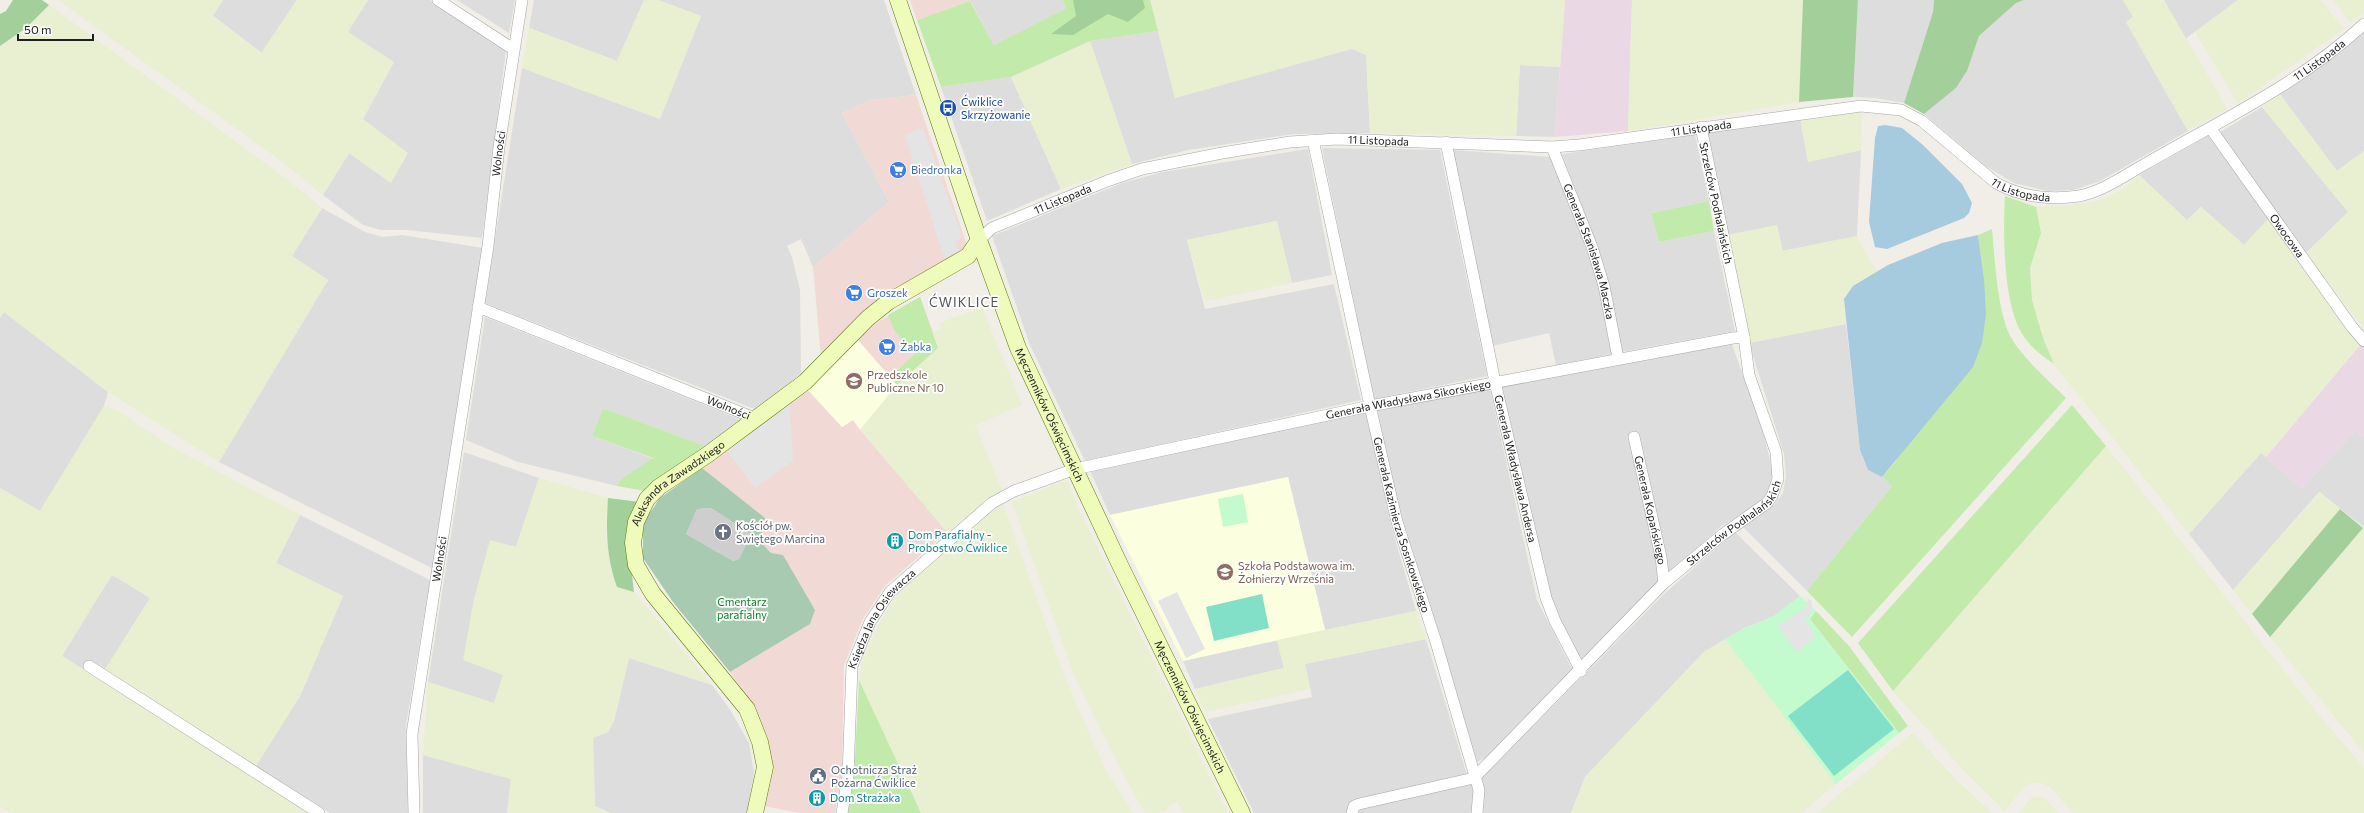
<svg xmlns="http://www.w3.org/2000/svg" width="2364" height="813" viewBox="0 0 2364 813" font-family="Commissioner,sans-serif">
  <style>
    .residential { fill: #dedddd }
    .commercial { fill: #f1dad5 }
    .industrial { fill: #ead8e4 }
    .education { fill: #fbffe0 }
    .religious { fill: #cecece }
    .farmland { fill: #e9efd1 }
    .grass { fill: #c2ebab }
    .forest { fill: #a3d09a }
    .cemetery { fill: #a7cab0; fill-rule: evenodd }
    .park { fill: #c3face }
    .pitch { fill: #83e0c8 }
    .parking { fill: #e4e4e4 }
    .water { fill: #a6cade }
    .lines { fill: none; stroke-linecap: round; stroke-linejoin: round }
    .street-casing { stroke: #a7a7a7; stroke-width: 12 }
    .secondary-casing { stroke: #5e7a03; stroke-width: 17 }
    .street { stroke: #fff; stroke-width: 11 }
    .secondary { stroke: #effbba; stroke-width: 16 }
    .labels { text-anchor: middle; stroke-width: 3.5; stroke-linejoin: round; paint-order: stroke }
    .street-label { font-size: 11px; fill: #202020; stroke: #fff }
    .transit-label { font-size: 11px; fill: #164399; stroke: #fff; text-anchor: start }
    .shop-label { font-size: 11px; fill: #366cbe; stroke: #fff; text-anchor: start }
    .education-label { font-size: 11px; fill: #785e54; stroke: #fff; text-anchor: start }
    .worship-label { font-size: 11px; fill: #5b616d; stroke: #fff; text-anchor: start }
    .culture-label { font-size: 11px; fill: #0d838f; stroke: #fff; text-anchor: start }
    .park-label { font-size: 11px; fill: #0a8123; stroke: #fff }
    .service-label { font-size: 11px; fill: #4e5e75; stroke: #fff; text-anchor: start }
    .quarter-label { font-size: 13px; letter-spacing: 1px; fill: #535353; stroke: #fff }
  </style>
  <rect width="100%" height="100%" fill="#f0eee6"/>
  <g class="residential">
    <path d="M223 0H297L262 53 212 15Z"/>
    <path d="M368 0H430L506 50 482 238 407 230H381L363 225 323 195 349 153 391 183 363 119 394 62 347 32Z"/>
    <path d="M457 0H515L509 33Z"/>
    <path d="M534 0H644L617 61 529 28Z"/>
    <path d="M658 0H884L916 95 871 100 842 113 889 202 813 267 801 239 787 246 792 257 800 290 801 373 757 410 485 303 522 68 660 119 701 16Z"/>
    <path d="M970 0H1062L1066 8 994 45Z"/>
    <path d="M1858 0H1934L1933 12 1904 103 1875 98 1853 97Z"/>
    <path d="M2024 0H2123L2133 17 2126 22 2188 131 2100 181 2073 190 2048 191 2014 183 1984 165 1924 114 1956 88 1967 71 1979 36 2016 3Z"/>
    <path d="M2164 0H2238L2185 39Z"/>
    <path d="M1158 31 1175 98 1352 48 1366 55 1370 133 1294 134 1188 150 1132 164 1090 41Z"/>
    <path d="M2364 32V151L2337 171 2279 93 2340 53Z"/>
    <path d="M1520 65 1560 67 1555 137 1516 136Z"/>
    <path d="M1011 77 1061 189 987 221 941 87Z"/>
    <path d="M2262 107 2348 212 2306 253 2220 132Z"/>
    <path d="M1800 118 1808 162 1861 150 1857 236 1782 251 1726 235 1707 131Z"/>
    <path d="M2210 134 2269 218 2244 245 2201 207 2187 220 2139 175Z"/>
    <path d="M1695 135 1709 201 1651 213 1659 242 1714 231 1735 331 1621 352 1610 288 1598 249 1562 154Z"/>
    <path d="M1322 148 1440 150 1487 376 1374 399Z"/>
    <path d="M1308 149 1332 275 1292 283 1276 221 1187 240 1205 309 1334 284 1361 400 1085 461 1030 345 992 236 1122 183 1163 172Z"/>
    <path d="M1453 150 1551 157 1600 286 1612 354 1556 365 1549 333 1492 346Z"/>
    <path d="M322 208 365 232 383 237 402 235 483 248 432 568 219 462 328 280 292 256Z"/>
    <path d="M4 312 108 392 104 406 40 511 0 488V318Z"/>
    <path d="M485 317 744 421 705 446 603 408 592 436 654 459 620 480 617 486 518 462 466 440Z"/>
    <path d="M1846 324 1860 450 1868 470 1882 477 1892 486 1807 591 1742 526 1774 505 1783 493 1786 476 1784 454 1749 343Z"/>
    <path d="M1731 342 1760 421 1773 471 1769 491 1755 507 1720 527 1582 661 1558 618 1550 597 1502 387Z"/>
    <path d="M1490 389 1537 600 1573 671 1488 757 1475 763 1404 527 1376 411Z"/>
    <path d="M1366 412 1391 525 1416 611 1325 630 1288 477 1110 515 1090 471Z"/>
    <path d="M2356 430 2364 438V527L2319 492 2233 590 2189 534 2261 453 2302 488Z"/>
    <path d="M464 452 539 478 516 547 491 541 503 675 494 703 428 682Z"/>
    <path d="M300 515 430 580 406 725 408 813H330L256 766 300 696 343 596 276 563Z"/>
    <path d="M1735 532 1800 596 1774 616 1744 628 1704 652 1585 777 1571 813H1254L1208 719 1312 697 1305 664 1426 639 1470 785 1490 770 1664 594Z"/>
    <path d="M112 574 150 598 99 679 62 656Z"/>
    <path d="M1277 640 1284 668 1195 689 1183 661Z"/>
    <path d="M629 658 712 685 729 708 749 743 754 773 747 813H610L595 806 593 737 608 732 614 721Z"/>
    <path d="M423 755 511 779 507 813H423Z"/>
  </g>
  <g class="commercial">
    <path d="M910 0H970V1L917 20Z"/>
    <path d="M916 95 968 248 885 296 841 333 821 357 813 267 889 202 842 113 871 100Z"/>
    <path d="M920 297 933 332 897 385 858 340 875 324Z"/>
    <path d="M807 389 842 427 853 420 947 532 885 586 863 619 844 665 842 772 835 813H800L764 806 751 704 730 672 810 624 783 555 771 553 760 541 764 518 702 468Z"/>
  </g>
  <g class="industrial">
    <path d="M1565 0H1632L1628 131 1555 137Z"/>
    <path d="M2361 344 2364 347V438L2356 430 2302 488 2266 457Z"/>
  </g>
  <g class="education">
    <path d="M858 340 897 385 860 430 853 420 842 427 807 389Z"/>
    <path d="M1288 477 1325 630 1183 661 1110 515Z"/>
  </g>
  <path class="religious" d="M711 508 751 534 739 559 733 561 686 534 697 509Z"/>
  <g class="farmland">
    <path d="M58 0H223L213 16 261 53 297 0H368L348 32 394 62 363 119 408 153 391 183 349 153 323 195 280 160Z"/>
    <path d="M644 0H658L701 16 660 119 522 68 529 28 617 61Z"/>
    <path d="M1150 0H1565L1560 67 1520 65 1516 136 1370 133 1366 55 1352 49 1175 98Z"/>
    <path d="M1632 0H1803L1799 102 1628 131Z"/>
    <path d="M2123 0H2164L2227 109 2188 131 2126 22 2133 17Z"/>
    <path d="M2238 0H2320L2344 29 2238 103 2195 32Z"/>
    <path d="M2333 0H2364V13L2351 23Z"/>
    <path d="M49 5 284 177 322 208 292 256 328 280 219 462 108 392 4 312 0 318V46L26 28Z"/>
    <path d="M1090 41 1132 164 1061 189 1011 77Z"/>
    <path d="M2279 93 2337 171 2364 151V329L2306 253 2348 212 2262 107Z"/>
    <path d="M1862 112 1861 150 1808 162 1800 118Z"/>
    <path d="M2139 175 2187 220 2201 207 2244 245 2269 218 2298 263 2361 344 2266 457 2261 453 2189 534 2054 364 2043 338 2032 300 2030 268 2041 233 2036 207 2082 204 2103 199 2124 188Z"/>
    <path d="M1277 221 1292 283 1205 301 1187 240Z"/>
    <path d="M1777 225 1783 251 1857 236 1869 260 1878 271 1853 286 1844 299 1846 324 1749 343 1726 235Z"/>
    <path d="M982 308 1022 405 975 425 1002 490 947 532 860 430 897 385 938 348 933 332 941 329 939 323Z"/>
    <path d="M104 406 118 411 173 448 300 515 276 563 343 596 300 696 256 766 105 670 150 598 112 575 62 656 310 813H11L0 806V488L40 511Z"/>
    <path d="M2106 446 2310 704 2364 768V813H2073L2050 787 2042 783H2031L2022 789 2005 811 1967 774 1893 691Z"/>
    <path d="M539 478 608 498 606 539 617 587 634 592 712 685 629 658 613 721 608 732 593 738 595 806 610 813H507L511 779 423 755 428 682 494 703 503 675 463 660 474 599 490 540 516 547Z"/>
    <path d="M1061 482H1068L1079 510 1228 813H1184L1177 802 1160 813H1145L1118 764 1074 675 1012 502Z"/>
    <path d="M2320 492 2340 509 2252 614 2233 590Z"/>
    <path d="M1003 504 1065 678 1105 769 1133 813H921L859 680 860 669 877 627 896 596 994 509Z"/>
    <path d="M2364 527V753L2270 637Z"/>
    <path d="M1416 611 1426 639 1305 664 1310 689 1205 712 1195 689 1284 668 1277 640Z"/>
    <path d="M1725 639 1836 784 1801 813H1571L1585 777 1704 652Z"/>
    <path d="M1913 733 1957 781 1992 813H1817Z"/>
    <path d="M2037 796 2044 798 2058 813H2018L2030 799Z"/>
  </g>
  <g class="grass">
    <path d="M1062 0H1150L1158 31 1090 41 1011 77 941 87 917 20 970 1 994 45 1066 8Z"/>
    <path d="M2005 196 2036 207 2041 233 2030 268 2032 300 2043 338 2054 364C2041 355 2029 346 2021 332 2003 300 2003 233 2005 196Z"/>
    <path d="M1709 201 1714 231 1659 242 1651 213Z"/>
    <path d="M1992 229C1995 260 1997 315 2013 341 2027 362 2048 380 2066 398L1852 637 1807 591 1892 486 1882 477 1896 461 1984 279 1978 235Z"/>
    <path d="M920 297 938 348 897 385 890 377 915 354 894 330 888 315Z"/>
    <path d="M2072 405 2106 446 1893 691 1858 643Z"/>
    <path d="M603 408 705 446 655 481 645 491 617 486 620 480 653 458 592 436Z"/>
    <path d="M1816 611 1849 646 1908 726 1899 733 1810 619Z"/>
    <path d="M859 680 921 813H847L854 778Z"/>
  </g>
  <g class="forest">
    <path d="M13 0H42L49 5 26 28 0 46V14L6 11Z"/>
    <path d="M1073 0H1143L1145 8 1128 22 1108 14 1073 35 1051 34 1076 16Z"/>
    <path d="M1803 0H1858L1853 97 1799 102Z"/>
    <path d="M1934 0H2024L2016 3 1979 36 1967 71 1956 88 1924 114 1904 103 1933 12Z"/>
    <path d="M608 498 640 502 631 567 634 592 617 587C606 555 606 531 608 498Z"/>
    <path d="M2340 509 2363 528 2270 637 2252 614Z"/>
  </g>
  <path class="cemetery" d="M702 468 765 518 760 541 771 553 783 555 815 610 810 624 730 672 673 602 643 558V523L660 498ZM711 508 751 534 739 559 733 561 686 534 697 509Z"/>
  <g class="park">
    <path d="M1243 494 1248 522 1223 527 1218 499Z"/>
    <path d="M1800 596 1816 611 1810 619 1899 733 1836 784 1725 639 1744 628 1774 616Z"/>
  </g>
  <g class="pitch">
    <path d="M1262 594 1269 628 1214 641 1206 607Z"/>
    <path d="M1848 670 1894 729 1834 776 1788 716Z"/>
  </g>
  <g class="parking">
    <path d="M923 128 962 236 956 244 959 251 944 258 905 135Z"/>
    <path d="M789 404 793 461 755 488 726 450Z"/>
    <path d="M1177 592 1205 649 1186 658 1158 601Z"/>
    <path d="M1808 598 1812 602V611L1805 620 1816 636 1797 652 1778 626 1806 607Z"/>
  </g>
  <g class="water">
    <path d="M1885 125 1902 128 1923 145 1962 184 1972 203 1969 213 1964 218 1887 249 1875 247 1869 222 1875 138 1878 126Z"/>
    <path d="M1978 235 1984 279 1986 314 1982 343 1973 367 1882 477 1868 470 1860 450 1844 299 1853 286 1888 265 1942 243Z"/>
  </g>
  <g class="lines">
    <defs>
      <g id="street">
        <path d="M438 0 513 49"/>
        <path id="s1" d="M2211 129 2352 327 2364 341"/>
        <path id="s2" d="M1313 140 1370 406 1397 522 1436 642 1479 790 1477 813"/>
        <path id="s3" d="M1446 142 1495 382 1546 598 1555 621 1581 671"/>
        <path id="s4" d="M1552 147 1592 247 1604 286 1618 358"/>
        <path id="s5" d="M979 240 992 228 1107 181 1142 169 1222 153 1290 142 1337 139 1552 147 1579 145 1861 106 1901 110 1922 121 1996 183C2021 197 2051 200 2079 196 2104 191 2125 175 2147 163 2221 120 2301 83 2364 24"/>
        <path id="s6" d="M478 307 757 419"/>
        <path id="s7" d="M1634 437 1661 557 1664 583"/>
        <path d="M89 666 319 813"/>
        <path id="s8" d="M414 813 412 734 488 246 499 147 522 0"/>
        <path id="s9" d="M842 813 848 776 852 666 870 622 890 592 992 503 1014 491 1075 469 1370 406 1733 338 1744 337"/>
        <path id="s10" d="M1352 813 1354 806 1359 804 1474 778 1664 583 1722 535 1767 503 1772 496 1778 479 1776 452 1749 375 1744 337 1701 127"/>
      </g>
      <g id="secondary">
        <path id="s11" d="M898 0 979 240 1018 348 1121 567 1242 813"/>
        <path id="s12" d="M755 813 765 767 760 742 747 709 653 594 636 565 633 543 636 522 647 499 659 487 707 455 805 382 868 318 888 302 968 256 979 240"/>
      </g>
    </defs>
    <use href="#street" class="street-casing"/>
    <use href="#secondary" class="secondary-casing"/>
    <use href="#street" class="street"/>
    <use href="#secondary" class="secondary"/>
  </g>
  <defs>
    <symbol id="bus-disc" viewBox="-11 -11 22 22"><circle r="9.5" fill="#1a4fb4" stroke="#fff"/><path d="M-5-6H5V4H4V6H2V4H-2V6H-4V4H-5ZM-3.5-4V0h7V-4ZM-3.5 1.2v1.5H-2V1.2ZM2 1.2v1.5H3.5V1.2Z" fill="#fff"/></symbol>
    <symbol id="supermarket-disc" viewBox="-11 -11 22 22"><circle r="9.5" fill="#3f7fe0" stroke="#fff"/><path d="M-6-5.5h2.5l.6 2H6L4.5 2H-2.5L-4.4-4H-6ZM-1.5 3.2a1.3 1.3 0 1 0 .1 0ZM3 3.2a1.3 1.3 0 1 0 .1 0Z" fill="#fff"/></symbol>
    <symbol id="school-disc" viewBox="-11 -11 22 22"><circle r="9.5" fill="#8d6e63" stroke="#fff"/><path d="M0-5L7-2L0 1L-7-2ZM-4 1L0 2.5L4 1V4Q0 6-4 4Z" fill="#fff"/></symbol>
    <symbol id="church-disc" viewBox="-11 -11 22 22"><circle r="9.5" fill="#6b7280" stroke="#fff"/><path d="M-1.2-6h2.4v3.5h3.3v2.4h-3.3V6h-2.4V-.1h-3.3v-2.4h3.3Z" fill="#fff"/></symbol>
    <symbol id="building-disc" viewBox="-11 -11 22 22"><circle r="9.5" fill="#0f9aa8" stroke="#fff"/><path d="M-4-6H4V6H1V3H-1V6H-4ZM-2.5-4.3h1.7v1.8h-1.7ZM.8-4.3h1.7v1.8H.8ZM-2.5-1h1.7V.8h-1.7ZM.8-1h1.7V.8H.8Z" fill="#fff"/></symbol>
    <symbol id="civic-disc" viewBox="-11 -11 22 22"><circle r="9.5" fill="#5c6f8a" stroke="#fff"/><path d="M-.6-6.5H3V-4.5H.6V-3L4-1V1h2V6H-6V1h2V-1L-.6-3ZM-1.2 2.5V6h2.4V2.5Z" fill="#fff"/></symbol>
  </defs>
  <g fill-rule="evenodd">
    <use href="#bus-disc" x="938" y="98" width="20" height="20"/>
    <use href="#supermarket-disc" x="888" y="160" width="20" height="20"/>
    <use href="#supermarket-disc" x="844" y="283" width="20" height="20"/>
    <use href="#supermarket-disc" x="877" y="337" width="20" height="20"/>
    <use href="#school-disc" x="844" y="371" width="20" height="20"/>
    <use href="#church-disc" x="713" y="522" width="20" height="20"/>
    <use href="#building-disc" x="885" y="531" width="20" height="20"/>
    <use href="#school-disc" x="1215" y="562" width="20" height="20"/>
    <use href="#civic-disc" x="808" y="766" width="20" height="20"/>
    <use href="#building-disc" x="807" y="788" width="20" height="20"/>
  </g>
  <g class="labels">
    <g class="street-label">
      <text dy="4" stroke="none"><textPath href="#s5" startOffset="1426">11 Listopada</textPath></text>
      <text dy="4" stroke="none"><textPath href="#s5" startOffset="742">11 Listopada</textPath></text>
      <text dy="4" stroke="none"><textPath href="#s5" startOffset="418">11 Listopada</textPath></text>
      <text dy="4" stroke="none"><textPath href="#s8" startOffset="666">Wolności</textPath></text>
      <text dy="4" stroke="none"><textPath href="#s5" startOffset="1090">11 Listopada</textPath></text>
      <text dy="4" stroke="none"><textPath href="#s5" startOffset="94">11 Listopada</textPath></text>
      <text transform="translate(1716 203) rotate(78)" y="4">Strzelców Podhalańskich</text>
      <text dy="4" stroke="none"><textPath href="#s1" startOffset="131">Owocowa</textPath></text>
      <text dy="4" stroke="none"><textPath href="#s4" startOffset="111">Generała Stanisława Maczka</textPath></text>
      <text dy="4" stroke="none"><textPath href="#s9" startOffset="797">Generała Władysława Sikorskiego</textPath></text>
      <text dy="4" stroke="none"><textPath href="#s6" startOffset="270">Wolności</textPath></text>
      <text dy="4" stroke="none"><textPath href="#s11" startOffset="442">Męczenników Oświęcimskich</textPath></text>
      <text dy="4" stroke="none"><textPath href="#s3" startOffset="334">Generała Władysława Andersa</textPath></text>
      <text dy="4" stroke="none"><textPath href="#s12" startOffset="392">Aleksandra Zawadzkiego</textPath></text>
      <text dy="4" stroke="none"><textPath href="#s7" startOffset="75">Generała Kopańskiego</textPath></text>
      <text dy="4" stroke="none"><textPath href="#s10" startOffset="496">Strzelców Podhalańskich</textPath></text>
      <text dy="4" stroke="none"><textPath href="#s2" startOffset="395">Generała Kazimierza Sosnkowskiego</textPath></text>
      <text dy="4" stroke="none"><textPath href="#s8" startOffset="256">Wolności</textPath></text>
      <text dy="4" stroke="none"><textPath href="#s9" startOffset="204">Księdza Jana Osiewacza</textPath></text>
      <text dy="4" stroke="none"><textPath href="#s11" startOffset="766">Męczenników Oświęcimskich</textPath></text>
    </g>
    <g class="transit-label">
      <text x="961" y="106">Ćwiklice<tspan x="961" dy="13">Skrzyżowanie</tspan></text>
    </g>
    <g class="shop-label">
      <text x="911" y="174">Biedronka</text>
      <text x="867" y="297">Groszek</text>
      <text x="900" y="351">Żabka</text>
    </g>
    <g class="education-label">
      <text x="867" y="379">Przedszkole<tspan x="867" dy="13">Publiczne Nr 10</tspan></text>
      <text x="1238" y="570">Szkoła Podstawowa im.<tspan x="1238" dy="13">Żołnierzy Września</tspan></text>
    </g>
    <g class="worship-label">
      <text x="736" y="530">Kościół pw.<tspan x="736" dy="13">Świętego Marcina</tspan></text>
    </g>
    <g class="culture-label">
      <text x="908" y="539">Dom Parafialny -<tspan x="908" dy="13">Probostwo Ćwiklice</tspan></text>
      <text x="830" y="802">Dom Strażaka</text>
    </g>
    <g class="park-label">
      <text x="742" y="606">Cmentarz<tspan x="742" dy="13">parafialny</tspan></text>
    </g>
    <g class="service-label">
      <text x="831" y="774">Ochotnicza Straż<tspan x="831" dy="13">Pożarna Ćwiklice</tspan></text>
    </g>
    <g class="quarter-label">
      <text x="964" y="307">ĆWIKLICE</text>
    </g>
  </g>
  <path d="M18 34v6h75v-6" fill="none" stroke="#202020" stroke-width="2"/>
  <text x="24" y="34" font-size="12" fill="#202020" stroke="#ffffff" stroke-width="3" paint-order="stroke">50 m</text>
</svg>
